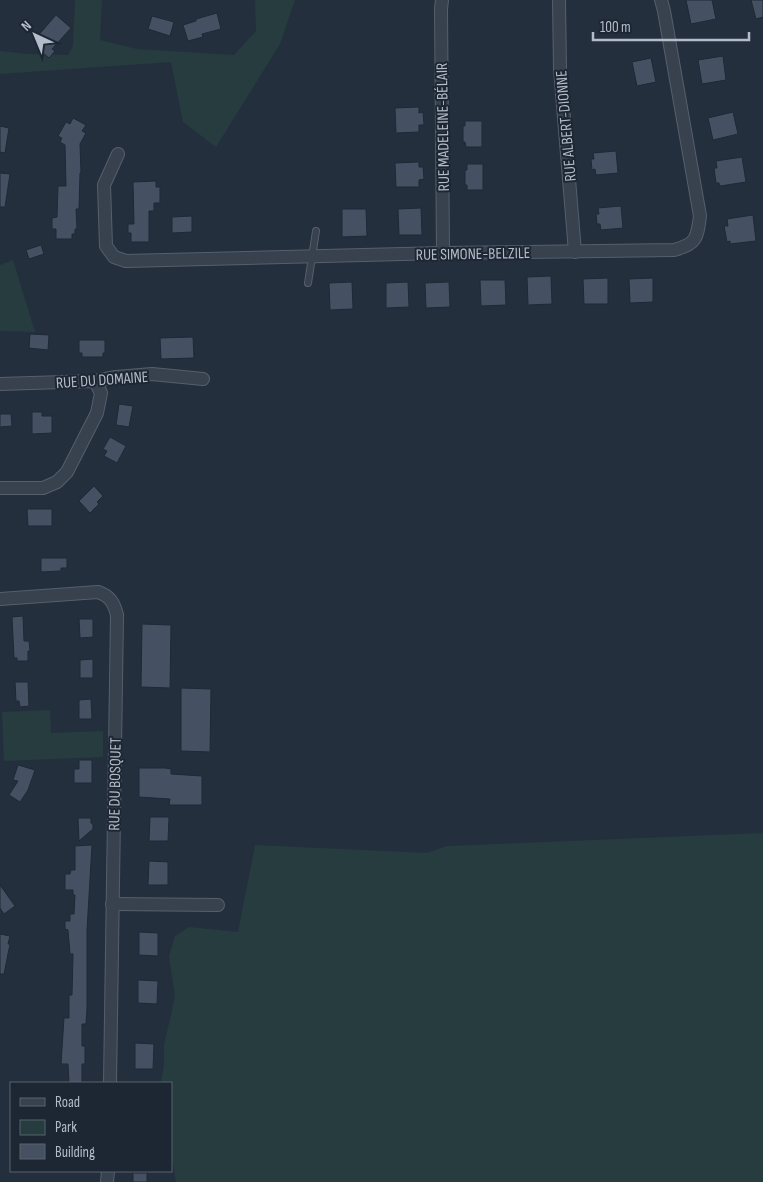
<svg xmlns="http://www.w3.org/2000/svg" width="763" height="1182" viewBox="0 0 763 1182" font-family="'Sofia Sans Condensed',sans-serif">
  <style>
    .green { fill: #263c3f }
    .building { fill: #455162; stroke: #1f2835 }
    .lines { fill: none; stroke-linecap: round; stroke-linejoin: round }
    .lane-casing { stroke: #565f6c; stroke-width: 8 }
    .street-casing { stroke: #565f6c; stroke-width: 14 }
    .lane { stroke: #38414e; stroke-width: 6 }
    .street { stroke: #38414e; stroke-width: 12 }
    .labels { text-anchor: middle; stroke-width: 4; stroke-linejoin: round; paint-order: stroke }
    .street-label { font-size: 16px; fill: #b4bcc9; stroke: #1d2633 }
  </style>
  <rect width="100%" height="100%" fill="#242f3e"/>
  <g class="green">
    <path d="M75 0H102L100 40 137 49 234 55 256 31 255 0H295L280 44 216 147 183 122 171 62 0 74V51L28 54 68 55 73 46Z"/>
    <path d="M13 260 35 332 0 331V265Z"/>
    <path d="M50 710 51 733 103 731V757L4 761 2 712Z"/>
    <path d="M763 833V1182H176L171 1152V1083H161L164 1065V1045L175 997 169 956 175 936 189 927 238 932 255 845 427 853 447 846Z"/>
  </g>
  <g class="building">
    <path d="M686 0H712L716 19 691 24Z"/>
    <path d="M751 0H763V17L756 19Z"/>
    <path d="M217 13 221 29 202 34 203 37 188 41 183 25 196 21V19Z"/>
    <path d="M56 15 71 28 52 49 55 51 49 58 37 48 41 43 36 38Z"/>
    <path d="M152 16 174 22 170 36 148 29Z"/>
    <path d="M723 56 726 80 702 84 698 60Z"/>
    <path d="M651 58 656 82 637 86 632 62Z"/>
    <path d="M419 107V113L423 112 424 125H419V132L396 133 395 108Z"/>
    <path d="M733 112 738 134 713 140 708 118Z"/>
    <path d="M73 118 86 125 82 131 86 133 80 144 81 173H80L79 209H76L77 229H75V234H72V239H56V229H52V218L57 217 58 186H66L65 145 60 142 62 138 58 136 66 122 70 124Z"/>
    <path d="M465 121H482V147H466L465 142H463V126H465Z"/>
    <path d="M0 126 9 128 5 153 0 152Z"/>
    <path d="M616 151 618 173 596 175 595 169 592 170 591 159H594L593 153Z"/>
    <path d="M742 157 746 182 720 186 719 183H716L714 168H717L716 161Z"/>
    <path d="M419 162V167H423L424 179 419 180V187H396L395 163Z"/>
    <path d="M467 164H483V190H467V185H465V170H467Z"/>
    <path d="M0 173 10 174 5 207H0Z"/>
    <path d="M156 181V187H160V203H154V211H149V242H131V233H128V224H134L133 182Z"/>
    <path d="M621 206 623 228 601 230 600 224H597L596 214H599L598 208Z"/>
    <path d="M421 208 422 235H399L398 209Z"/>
    <path d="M342 209H366L367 236 342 237Z"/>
    <path d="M753 215 756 241 730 244V241L727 242 724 226H728L727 219Z"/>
    <path d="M192 216V232L172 233V217Z"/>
    <path d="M41 245 44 254 29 259 26 250Z"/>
    <path d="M551 276 552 304 528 305 527 277Z"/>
    <path d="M608 278V304H584L583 279Z"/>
    <path d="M653 278V302L630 303 629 279Z"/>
    <path d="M480 280H505L506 305 481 306Z"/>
    <path d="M352 282 353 309 330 310 329 283Z"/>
    <path d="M408 282 409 307 386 308V283Z"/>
    <path d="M449 282 450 307 426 308 425 283Z"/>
    <path d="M30 334 49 335 48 350 29 348Z"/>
    <path d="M193 337 194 358 161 359 160 338Z"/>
    <path d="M79 340H105V353H103V357H82V353H79Z"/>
    <path d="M119 404 133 406 129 427 116 425Z"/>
    <path d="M32 412H42V416H52V433L32 434Z"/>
    <path d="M0 414H11L12 426 0 427Z"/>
    <path d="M110 437 126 446 117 463 104 456 107 451 103 449Z"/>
    <path d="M94 486 103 496 97 502 99 504 90 513 79 501Z"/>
    <path d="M27 509H52V526H28Z"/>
    <path d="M41 558H67V568H61V571L41 572Z"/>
    <path d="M23 616 24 641H29L30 651H28V661H17V658H14L12 617Z"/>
    <path d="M79 619H93V637L80 638Z"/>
    <path d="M142 624 171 625 170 688 141 687Z"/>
    <path d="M93 659V678H80V660Z"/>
    <path d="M15 682H28L29 706 20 707 19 701H16Z"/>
    <path d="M181 688 211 689 210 752 181 751Z"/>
    <path d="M91 699 92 719H79V700Z"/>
    <path d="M79 760H92V783H74V769H79Z"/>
    <path d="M18 765 35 770 28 790 20 802 9 795 18 781 13 780Z"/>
    <path d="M139 768H165L171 769V774L202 776V805H169L170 799 139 797Z"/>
    <path d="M150 817H169L168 841H149Z"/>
    <path d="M78 818H91V823L93 825V829L79 841Z"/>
    <path d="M92 845 87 930V1008L86 1024H82V1046H85V1064H82V1083H69L68 1064H61L64 1018H69V995H72L73 954H70L68 930 65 929V921H70V914H74L75 895H73V890H65V874H70L71 870H75V846Z"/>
    <path d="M149 861 168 862V885H148Z"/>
    <path d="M0 885 15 906 4 914 0 908Z"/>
    <path d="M139 932 158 933V956L139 955Z"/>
    <path d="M0 934 10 936 8 944H10L4 974H0Z"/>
    <path d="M138 980 158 981 157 1004 138 1003Z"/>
    <path d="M135 1043 154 1044 153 1069H135Z"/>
    <rect x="133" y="1173" width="14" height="9"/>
  </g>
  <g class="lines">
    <defs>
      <path id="lane" d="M308 283 316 231"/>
      <g id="street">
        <path d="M442 0 441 9 443 253"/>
        <path d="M559 0 560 69 575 252"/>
        <path d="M118 154 104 185 106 246 114 257 126 261 443 253 674 250C697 244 697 238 700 216L664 11 661 0"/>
        <path d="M0 384 95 381 116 377 152 374 203 379"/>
        <path d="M0 488H43L57 482 67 472 97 413 101 393 95 381"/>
        <path d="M0 599 98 592C110 596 114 603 117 615L110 1083"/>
        <path d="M112 904 218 905"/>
        <path d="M107 1182 108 1171"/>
      </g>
    </defs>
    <use href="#lane" class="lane-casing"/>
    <use href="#street" class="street-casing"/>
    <use href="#lane" class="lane"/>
    <use href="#street" class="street"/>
  </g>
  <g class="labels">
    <g class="street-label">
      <text transform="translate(565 126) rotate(-95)" y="6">RUE ALBERT-DIONNE</text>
      <text transform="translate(442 127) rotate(-91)" y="6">RUE MADELEINE-BÉLAIR</text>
      <text transform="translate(473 253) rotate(-1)" y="6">RUE SIMONE-BELZILE</text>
      <text transform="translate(102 379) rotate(-4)" y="6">RUE DU DOMAINE</text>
      <text transform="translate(114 784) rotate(-89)" y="6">RUE DU BOSQUET</text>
    </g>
  </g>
  <rect x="10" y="1082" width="162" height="90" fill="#1d2633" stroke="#59626f"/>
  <rect x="20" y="1098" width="25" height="8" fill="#38414e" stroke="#59626f"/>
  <text x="55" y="1107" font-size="15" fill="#b4bcc9">Road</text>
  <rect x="20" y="1120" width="25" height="15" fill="#263c3f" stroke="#59626f"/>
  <text x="55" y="1132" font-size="15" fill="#b4bcc9">Park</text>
  <rect x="20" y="1144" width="25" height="15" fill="#455162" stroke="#59626f"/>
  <text x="55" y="1157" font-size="15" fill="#b4bcc9">Building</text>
  <g transform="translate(35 35) rotate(316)" stroke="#1d2633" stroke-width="4" paint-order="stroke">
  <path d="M0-4L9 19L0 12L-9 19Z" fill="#b4bcc9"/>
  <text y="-8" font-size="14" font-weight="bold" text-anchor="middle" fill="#b4bcc9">N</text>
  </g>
  <path d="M593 32v8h156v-8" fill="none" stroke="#b4bcc9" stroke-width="2.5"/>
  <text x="600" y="32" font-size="15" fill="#b4bcc9" stroke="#1d2633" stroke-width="4" paint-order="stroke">100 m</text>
</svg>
